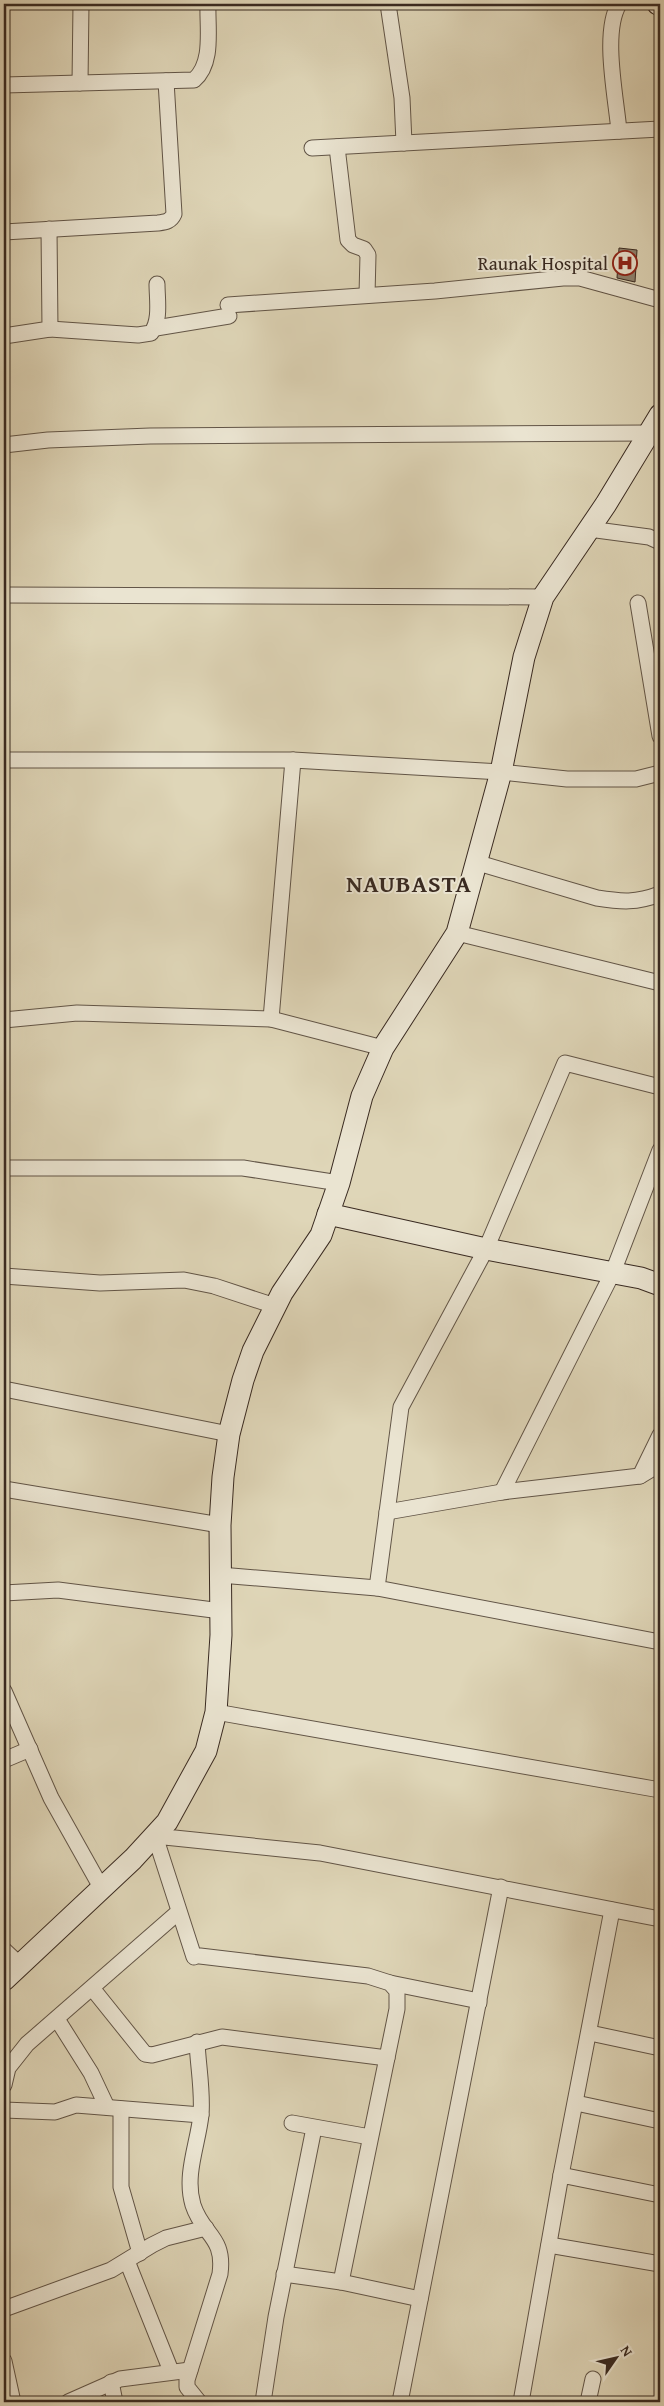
<svg xmlns="http://www.w3.org/2000/svg" width="664" height="2406" viewBox="0 0 664 2406" font-family="'Gentium Book Plus',serif">
  <style>
    .building { fill: #8f8370; stroke: #392a21 }
    .lines { fill: none; stroke-linecap: round; stroke-linejoin: round }
    .street-casing { stroke: #625547; stroke-width: 17 }
    .secondary-casing { stroke: #392a21; stroke-width: 23 }
    .street { stroke: #eae4d1; stroke-width: 15 }
    .secondary { stroke: #eae4d1; stroke-width: 21 }
    .labels { text-anchor: middle; stroke-width: 4; stroke-linejoin: round; paint-order: stroke }
    .poi-label { font-size: 19px; fill: #392a21; stroke: #eae4d1; text-anchor: end }
    .district-label { font-size: 24px; font-weight: bold; letter-spacing: 1px; fill: #392a21; stroke: #eae4d1 }
  </style>
  <rect width="100%" height="100%" fill="#dfd6b8"/>
  <filter id="stains"><feTurbulence type="fractalNoise" baseFrequency=".004" numOctaves="4"/><feColorMatrix values="0 0 0 0 .2 0 0 0 0 .09 0 0 0 0 .02 0 0 0 .5 -.17"/></filter>
  <radialGradient id="worn" r=".72"><stop offset=".6" stop-color="#630" stop-opacity="0"/><stop offset="1" stop-color="#630" stop-opacity=".3"/></radialGradient>
  <path class="building" d="M619 248 637 250 635 282 617 278Z"/>
  <g class="lines">
    <defs>
      <g id="street">
        <path d="M388 4 402 98 404 143"/>
        <path d="M80 83 81 4"/>
        <path d="M4 85 194 80C214 63 207 28 208 4"/>
        <path d="M619 131C616 97 602 32 619 4"/>
        <path d="M337 147 348 240 353 245 364 249 368 255 367 295"/>
        <path d="M312 148 660 129"/>
        <path d="M4 232 158 223C166 222 171 221 174 214L166 81"/>
        <path d="M228 305 435 291 563 278H580L660 300"/>
        <path d="M156 328 229 316"/>
        <path d="M50 329 138 335 151 333C161 321 157 299 157 284"/>
        <path d="M4 336 50 329 49 229"/>
        <path d="M4 445 48 440 150 436 648 433"/>
        <path d="M589 529 649 537 660 542"/>
        <path d="M4 595 543 597"/>
        <path d="M638 603 660 736"/>
        <path d="M4 760H293L501 772 567 779H636L660 773"/>
        <path d="M475 862 597 898C622 902 636 903 660 894"/>
        <path d="M457 933 660 983"/>
        <path d="M271 1019 293 760"/>
        <path d="M4 1020 77 1013 271 1019 383 1048"/>
        <path d="M660 1087 565 1063 486 1249 401 1407 377 1588 660 1642"/>
        <path d="M4 1168H243L339 1183"/>
        <path d="M4 1276 100 1283 184 1280 214 1286 275 1306"/>
        <path d="M4 1389 229 1434"/>
        <path d="M640 1476 660 1435"/>
        <path d="M4 1489 220 1525"/>
        <path d="M502 1492 613 1272 660 1150"/>
        <path d="M387 1512 502 1492 640 1476 660 1464"/>
        <path d="M220 1575 377 1588"/>
        <path d="M4 1593 58 1590 221 1611"/>
        <path d="M4 1691 51 1798 102 1889"/>
        <path d="M216 1712 660 1790"/>
        <path d="M4 1760 30 1749"/>
        <path d="M4 1950 20 1965"/>
        <path d="M200 1956 368 1976 390 1983 397 1991V2009L341 2282"/>
        <path d="M194 1957 155 1836 320 1853 660 1919"/>
        <path d="M390 1983 479 2001V2003"/>
        <path d="M92 1988 145 2054 152 2055 222 2037 387 2058"/>
        <path d="M57 2019 91 2073 107 2107"/>
        <path d="M590 2033 660 2048"/>
        <path d="M197 2042C198 2066 203 2091 201 2115 198 2144 184 2175 193 2205 203 2236 225 2236 220 2274L187 2380V2387L199 2402"/>
        <path d="M4 2085 8 2068 27 2044 175 1915"/>
        <path d="M576 2103 660 2121"/>
        <path d="M121 2109V2187L140 2253"/>
        <path d="M4 2110 55 2112 76 2105 201 2115"/>
        <path d="M292 2123 370 2137"/>
        <path d="M561 2175 612 1910"/>
        <path d="M549 2245 660 2264"/>
        <path d="M127 2261 171 2371"/>
        <path d="M284 2274 341 2282 420 2299"/>
        <path d="M4 2309 111 2270 152 2245 166 2238 206 2228"/>
        <path d="M4 2361 13 2402"/>
        <path d="M111 2382 115 2402"/>
        <path d="M68 2402 120 2379 190 2370"/>
        <path d="M263 2402 276 2317 314 2128"/>
        <path d="M400 2402 501 1887"/>
        <path d="M521 2402 561 2175 660 2195"/>
        <path d="M588 2402 593 2379"/>
      </g>
      <g id="secondary">
        <path d="M658 4 660 5"/>
        <path d="M328 1214 486 1249 641 1278 660 1285"/>
        <path d="M4 1980 133 1859 167 1822 206 1751 216 1712 221 1635 220 1525 223 1477 229 1434 243 1380 253 1351 282 1293 321 1235 339 1183 362 1096 383 1048 457 933 501 772 524 657 543 597 606 504 660 415"/>
      </g>
    </defs>
    <use href="#street" class="street-casing"/>
    <use href="#secondary" class="secondary-casing"/>
    <use href="#street" class="street"/>
    <use href="#secondary" class="secondary"/>
  </g>
  <defs>
    <symbol id="hospital-ring" viewBox="-11 -11 22 22"><circle r="9.5" fill="#eae4d1" stroke="#8f2418" stroke-width="1.5"/><path d="M-5-5h3v3.5h4V-5h3V5h-3V1.5h-4V5h-3Z" fill="#8f2418"/></symbol>
  </defs>
  <g fill-rule="evenodd">
    <use href="#hospital-ring" x="611" y="249" width="28" height="28"/>
  </g>
  <g class="labels">
    <g class="poi-label">
      <text x="608" y="270">Raunak Hospital</text>
    </g>
    <g class="district-label">
      <text x="409" y="892">NAUBASTA</text>
    </g>
  </g>
  <rect width="664" height="2406" fill="none" stroke="#dfd6b8" stroke-width="20"/>
  <rect x="5" y="5" width="654" height="2396" fill="none" stroke="#392a21" stroke-width="2.5"/>
  <rect x="10" y="10" width="644" height="2386" fill="none" stroke="#392a21"/>
  <g transform="translate(616 2358) rotate(56)" stroke="#eae4d1" stroke-width="4" paint-order="stroke">
  <path d="M0-4L9 19L0 12L-9 19Z" fill="#392a21"/>
  <text y="-8" font-size="14" font-weight="bold" text-anchor="middle" fill="#392a21">N</text>
  </g>
  <rect width="100%" height="100%" filter="url(#stains)"/>
  <rect width="100%" height="100%" fill="url(#worn)"/>
</svg>
